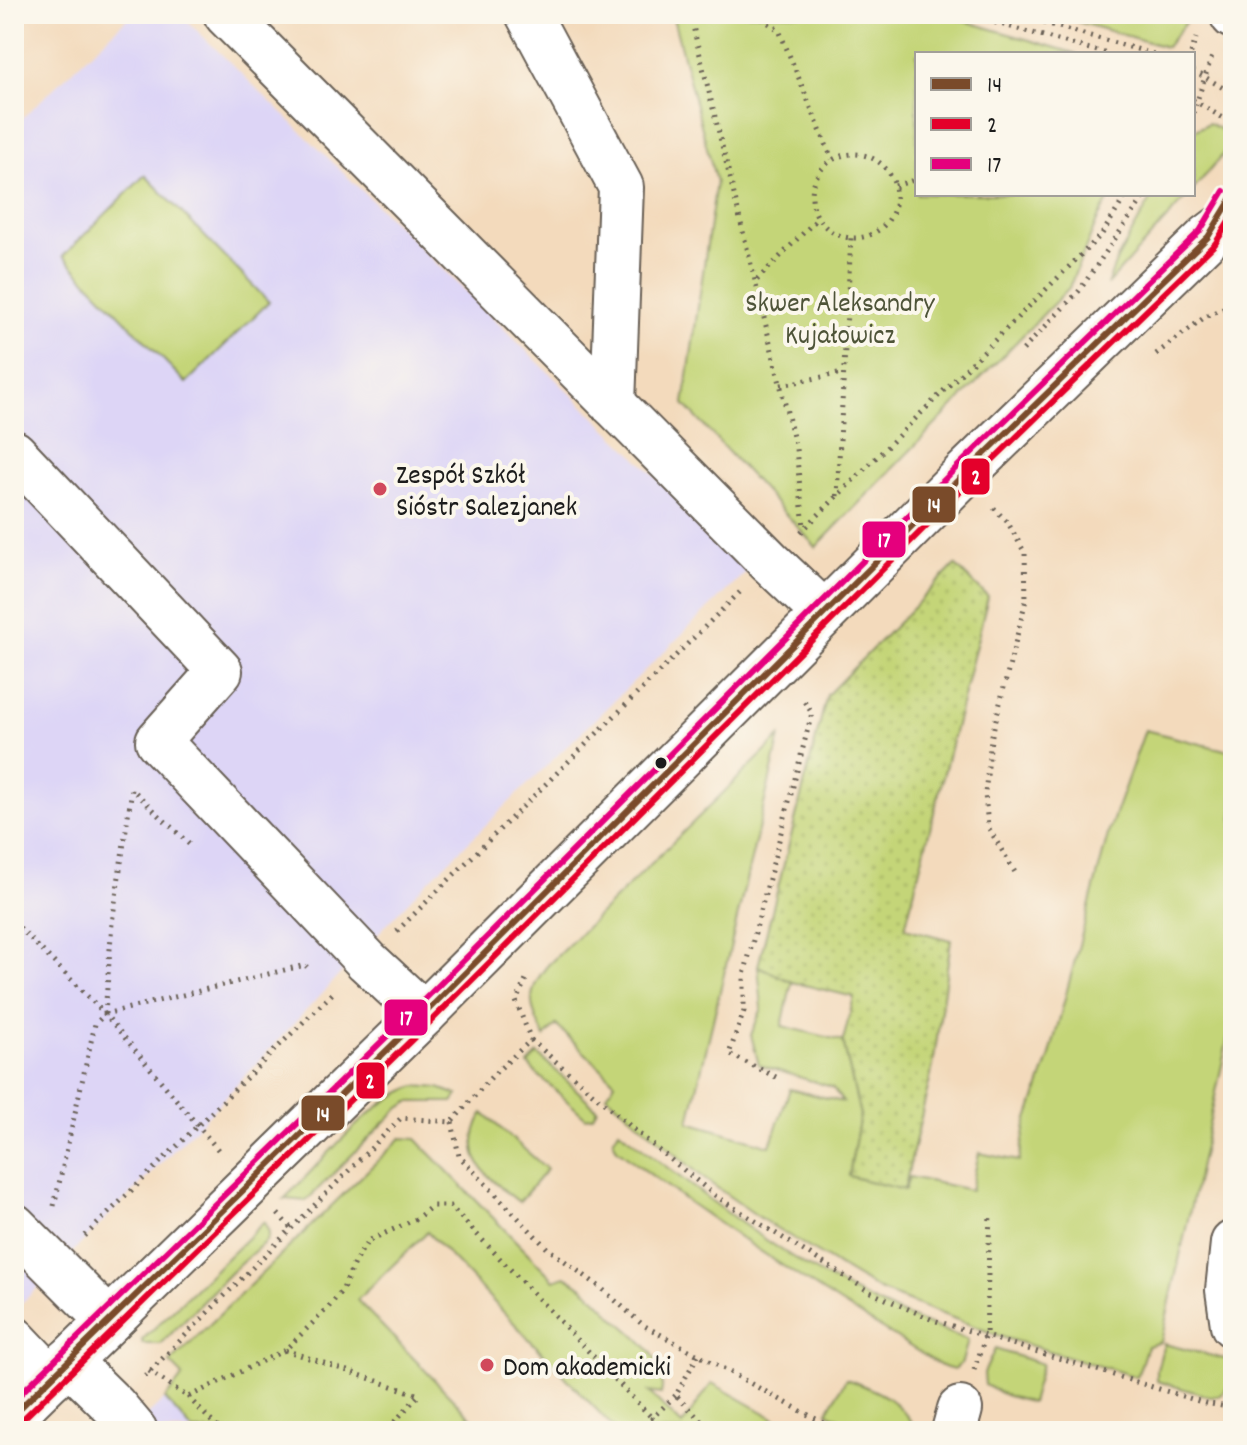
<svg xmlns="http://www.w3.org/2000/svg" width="1247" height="1445" viewBox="0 0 1247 1445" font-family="Dekko,sans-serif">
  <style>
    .built { fill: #ddd5f6 }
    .green { fill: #c4d578; stroke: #70784a; stroke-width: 2 }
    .garden { fill: url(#garden-dots); stroke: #70784a; stroke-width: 2 }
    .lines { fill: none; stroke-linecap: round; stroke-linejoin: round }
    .minor-casing { stroke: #675e54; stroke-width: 48 }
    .path { stroke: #675e54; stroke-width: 5; stroke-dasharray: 2 6; stroke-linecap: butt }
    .minor { stroke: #fff; stroke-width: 44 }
    .bus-1-casing { stroke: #fbf7ec; stroke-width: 12 }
    .bus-2-casing { stroke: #fbf7ec; stroke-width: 12 }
    .bus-3-casing { stroke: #fbf7ec; stroke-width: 12 }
    .bus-1 { stroke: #7a4b2a; stroke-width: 6 }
    .bus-2 { stroke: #e4002b; stroke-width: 6 }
    .bus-3 { stroke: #e5007d; stroke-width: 6 }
    .poi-dot { fill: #d1495b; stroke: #fbf7ec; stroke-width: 3 }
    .bus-dot { fill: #1c1c1c; stroke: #fbf7ec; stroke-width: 3 }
    .labels { text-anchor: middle; stroke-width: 8; stroke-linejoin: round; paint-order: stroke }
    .park-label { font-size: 28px; fill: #4e5438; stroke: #fbf7ec }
    .poi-label { font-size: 28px; fill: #1c1c1c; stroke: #fbf7ec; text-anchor: start }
    .line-badge { stroke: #fbf7ec; stroke-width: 3 }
    .badge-label { font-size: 22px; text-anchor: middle; font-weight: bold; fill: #fff }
  </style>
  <defs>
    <pattern id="garden-dots" width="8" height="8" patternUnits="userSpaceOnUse" patternTransform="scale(2)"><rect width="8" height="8" fill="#c4d578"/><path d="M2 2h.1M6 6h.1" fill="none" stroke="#a8b667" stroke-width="1.8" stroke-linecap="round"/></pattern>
  </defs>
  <rect width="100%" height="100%" fill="#fbf7ec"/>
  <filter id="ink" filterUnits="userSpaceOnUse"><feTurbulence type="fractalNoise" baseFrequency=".0125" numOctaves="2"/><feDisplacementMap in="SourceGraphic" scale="16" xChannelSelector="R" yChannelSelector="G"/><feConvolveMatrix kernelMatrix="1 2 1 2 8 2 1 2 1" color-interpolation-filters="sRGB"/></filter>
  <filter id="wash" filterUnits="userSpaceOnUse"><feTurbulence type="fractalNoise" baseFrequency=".006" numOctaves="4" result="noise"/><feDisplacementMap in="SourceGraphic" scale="32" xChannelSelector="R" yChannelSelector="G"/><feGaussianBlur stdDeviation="1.8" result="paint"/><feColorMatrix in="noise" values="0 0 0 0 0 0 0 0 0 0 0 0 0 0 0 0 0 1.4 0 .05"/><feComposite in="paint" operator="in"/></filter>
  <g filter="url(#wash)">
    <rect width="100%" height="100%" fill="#f3dabc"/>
    <g class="built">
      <path d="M132 14H180L750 568 418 891 197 1127 14 1311V126Z"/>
      <path d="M165 1399 193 1431H131Z"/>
    </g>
    <g class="green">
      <path d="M672 14H941L1077 54H917V194H1112L1099 216 1069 288 816 547 684 404 716 182Z"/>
      <path d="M1050 14H1165L1184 18 1185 23 1166 47Z"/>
      <path d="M1209 123 1233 137 1221 157 1193 190V131Z"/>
      <path d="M145 175 269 302 186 383 63 256Z"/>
      <path d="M1154 194H1189L1107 285 1117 259Z"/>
      <path d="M1145 730 1233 752V1015L1161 1342 1147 1346 1137 1377 1005 1338 879 1290 763 1220 706 1180 606 1095 615 1082 556 1025 545 1037C529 1008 525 992 548 965L780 737 689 1122 770 1146 790 1089 843 1102 832 1087 759 1065 751 1035 762 1008 758 966 792 982 782 1026 843 1041 860 1115 849 1176 905 1190 909 1177 971 1190 979 1153 1019 1161 1026 1125 1050 1055 1109 831Z"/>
      <path d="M538 1054 597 1109 593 1116 586 1118 534 1071 528 1064Z"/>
      <path d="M416 1086 439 1088 458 1095 453 1102H409L397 1110 306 1201 284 1199C323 1162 366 1103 416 1086Z"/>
      <path d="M483 1113 547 1169 519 1202C485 1175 459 1157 483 1113Z"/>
      <path d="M619 1130C699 1192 780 1258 872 1301 903 1316 936 1327 968 1340L962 1362 954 1370 943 1367C832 1298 720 1229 617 1149L613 1140Z"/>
      <path d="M401 1138 416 1139 554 1280 565 1276C585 1286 598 1301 614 1317 637 1338 669 1358 661 1394L649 1392 682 1425 712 1383 797 1431H617L427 1232 357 1300 484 1431H193L165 1399 183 1376 170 1363Z"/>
      <path d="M264 1222 269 1232 267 1240 230 1273 161 1344H143L142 1340Z"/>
      <path d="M1164 1344 1233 1361V1384L1220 1395 1211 1397 1157 1381V1370Z"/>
      <path d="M995 1349 1042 1364 1031 1403 1005 1395 985 1385 984 1373Z"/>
      <path d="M846 1379C879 1391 899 1399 917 1431H865L827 1412Z"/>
    </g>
    <path class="garden" d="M955 565 988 597 905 928 951 940 933 1066 904 1190 849 1176 860 1115 843 1041 854 997 792 982 758 966 827 695Z"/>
  </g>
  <g filter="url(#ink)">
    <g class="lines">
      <defs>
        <g id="minor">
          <path d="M226 14 770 562 824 613"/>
          <path d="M528 14 621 187 613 404"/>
          <path d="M1232 14 1233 16"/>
          <path d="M14 453 220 671 158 741 367 961 424 1014"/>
          <path d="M14 1226 109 1321"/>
          <path d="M1233 1243 1228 1290 1233 1325"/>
          <path d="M14 1339 51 1378"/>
          <path d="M68 1361 114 1406 135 1431"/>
          <path d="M14 1414 424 1014 964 474 1208 237 1233 218"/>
          <path d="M954 1431 960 1409"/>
        </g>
      </defs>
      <use href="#minor" class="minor-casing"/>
      <g class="path">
        <path d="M690 14 796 449 804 527"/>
        <path d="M755 14 779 30 832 159"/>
        <path d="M964 14 1108 54"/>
        <path d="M1013 14 1154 54"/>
        <path d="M1191 54 1196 38"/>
        <path d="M1193 71 1205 77 1213 53"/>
        <path d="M1193 100 1233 124"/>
        <path d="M1193 113 1205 77 1233 94"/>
        <circle cx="854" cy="196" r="42"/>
        <path d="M895 186 917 179"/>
        <path d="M757 280 818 218"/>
        <path d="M1023 350 1079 291 1146 194"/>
        <path d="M1156 354 1205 317 1233 303"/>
        <path d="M781 385 843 373"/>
        <path d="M837 496 851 238"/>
        <path d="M994 508 1008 523 1025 553 1026 600 991 739 985 794 988 827 1016 874"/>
        <path d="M801 532 1102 234 1127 194"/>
        <path d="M14 922 105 1014 219 1151"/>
        <path d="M397 931 740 592"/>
        <path d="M105 1014 112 923 132 789 192 847"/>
        <path d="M531 1040 643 1137 717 1197 870 1292 933 1320 1205 1403 1233 1408"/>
        <path d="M776 1077 729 1054 744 1011V975L812 713 801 697"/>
        <path d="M452 1122 459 1156 547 1248 600 1287 643 1325 838 1431"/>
        <path d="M54 1206 95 1024 105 1014 305 965 307 967"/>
        <path d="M278 1214 291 1228"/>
        <path d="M85 1236 335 991"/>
        <path d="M285 1350 419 1395 386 1431"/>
        <path d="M698 1355 676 1395 711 1431"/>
        <path d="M974 1370 986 1335 990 1213"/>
        <path d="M149 1371 188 1397 285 1350 328 1308 343 1289 354 1263 368 1241 416 1219 432 1206H450L652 1418"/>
        <path d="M145 1376 401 1118 452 1122 493 1075 531 1040 516 1001 527 977"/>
        <path d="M188 1397 221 1431"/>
        <path d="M664 1431 652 1418 676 1395"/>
      </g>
      <use href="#minor" class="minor"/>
      <defs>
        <path id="bus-1" d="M14 1414 424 1014 964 474 1208 237 1233 196"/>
        <path id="bus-2" d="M21 1421 431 1021 971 481 1215 244 1233 215"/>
        <path id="bus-3" d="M14 1400 417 1007 957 467 1200 231 1224 191"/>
      </defs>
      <use href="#bus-1" class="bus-1-casing"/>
      <use href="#bus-2" class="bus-2-casing"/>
      <use href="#bus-3" class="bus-3-casing"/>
      <use href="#bus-1" class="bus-1"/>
      <use href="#bus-2" class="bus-2"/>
      <use href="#bus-3" class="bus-3"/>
    </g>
  </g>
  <g class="poi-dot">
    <circle cx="380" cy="489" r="8"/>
    <circle cx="487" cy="1365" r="8"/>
  </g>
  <circle class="bus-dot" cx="661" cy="763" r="7"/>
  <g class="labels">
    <g class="park-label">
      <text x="840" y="311">Skwer Aleksandry<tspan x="840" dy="32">Kujałowicz</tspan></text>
    </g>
    <g class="poi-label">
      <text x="396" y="483">Zespół Szkół<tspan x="396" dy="32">Sióstr Salezjanek</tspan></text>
      <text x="503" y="1375">Dom akademicki</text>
    </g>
  </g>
  <g class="line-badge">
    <rect x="960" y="457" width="31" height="39" rx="8" fill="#e4002b"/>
    <rect x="911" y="485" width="46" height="39" rx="8" fill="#7a4b2a"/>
    <rect x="861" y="520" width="46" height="39" rx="8" fill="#e5007d"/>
    <rect x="383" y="998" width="46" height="39" rx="8" fill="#e5007d"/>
    <rect x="355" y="1061" width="31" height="39" rx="8" fill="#e4002b"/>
    <rect x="300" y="1094" width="46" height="38" rx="8" fill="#7a4b2a"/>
  </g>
  <g class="badge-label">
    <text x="976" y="484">2</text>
    <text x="934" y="512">14</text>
    <text x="884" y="547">17</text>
    <text x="406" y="1025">17</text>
    <text x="370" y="1088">2</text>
    <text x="323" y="1121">14</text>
  </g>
  <rect width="1247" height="1445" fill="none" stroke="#fbf7ec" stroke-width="48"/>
  <rect x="915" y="52" width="280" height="144" fill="#fbf7ec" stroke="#a29f99" stroke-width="2"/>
  <rect x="931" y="78" width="40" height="12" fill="#7a4b2a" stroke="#a29f99" stroke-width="2"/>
  <text x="987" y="92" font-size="24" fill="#1c1c1c">14</text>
  <rect x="931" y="118" width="40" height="12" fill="#e4002b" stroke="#a29f99" stroke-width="2"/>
  <text x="987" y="132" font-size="24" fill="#1c1c1c">2</text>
  <rect x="931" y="158" width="40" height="12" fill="#e5007d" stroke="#a29f99" stroke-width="2"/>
  <text x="987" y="172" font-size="24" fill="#1c1c1c">17</text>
</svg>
